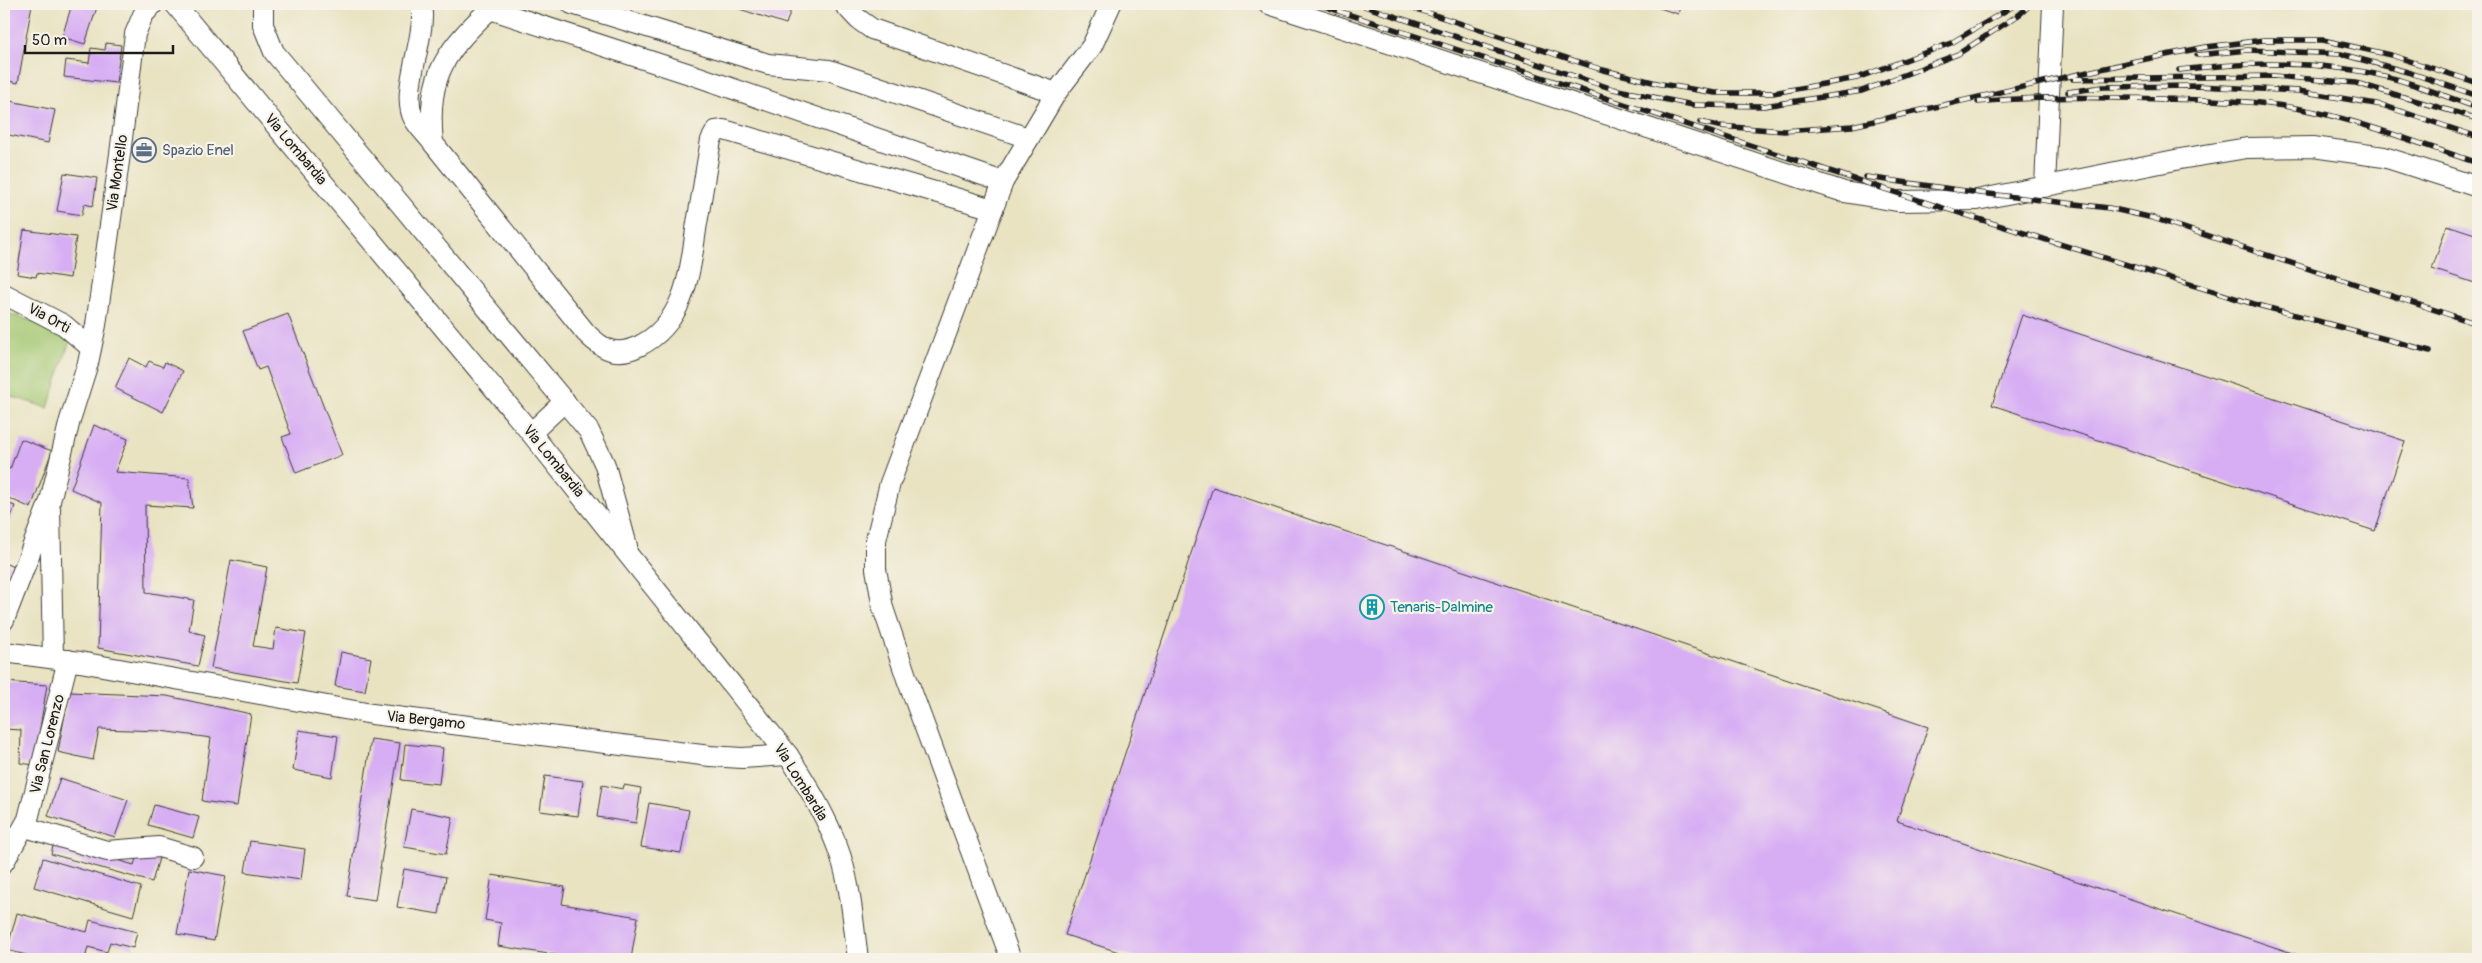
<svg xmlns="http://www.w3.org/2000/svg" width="2482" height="963" viewBox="0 0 2482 963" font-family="Pangolin,sans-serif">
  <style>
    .green { fill: #a3c771; stroke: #607246 }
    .building { fill: #d7adf4 }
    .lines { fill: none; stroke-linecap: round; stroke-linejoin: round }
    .minor-casing { stroke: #3b3a35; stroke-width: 22 }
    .minor { stroke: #fff; stroke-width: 20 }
    .rail-casing { stroke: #1c1c1c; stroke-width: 5.5 }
    .rail { stroke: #f7f3e8; stroke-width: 4; stroke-dasharray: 11; stroke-linecap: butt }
    .labels { text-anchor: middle; stroke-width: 4.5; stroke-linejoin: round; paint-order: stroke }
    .street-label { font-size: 15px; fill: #1c1c1c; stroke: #f7f3e8 }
    .service-label { font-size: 15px; fill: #4e5e75; stroke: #f7f3e8; text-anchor: start }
    .culture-label { font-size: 15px; fill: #0d838f; stroke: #f7f3e8; text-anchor: start }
  </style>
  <rect width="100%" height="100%" fill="#f7f3e8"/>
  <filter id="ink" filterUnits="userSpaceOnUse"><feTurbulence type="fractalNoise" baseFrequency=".02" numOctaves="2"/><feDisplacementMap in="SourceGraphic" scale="10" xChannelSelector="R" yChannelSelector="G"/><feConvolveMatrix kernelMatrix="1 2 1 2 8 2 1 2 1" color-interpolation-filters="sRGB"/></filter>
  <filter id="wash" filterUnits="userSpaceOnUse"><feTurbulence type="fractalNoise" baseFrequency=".0096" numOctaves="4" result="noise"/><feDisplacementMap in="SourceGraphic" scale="20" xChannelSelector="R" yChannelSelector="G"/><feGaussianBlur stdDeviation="1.12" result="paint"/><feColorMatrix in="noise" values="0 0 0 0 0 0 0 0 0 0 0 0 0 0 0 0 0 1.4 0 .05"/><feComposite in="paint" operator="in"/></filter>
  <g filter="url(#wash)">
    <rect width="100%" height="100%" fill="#e9e3c2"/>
    <path class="green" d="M4 312 72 334 48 408 4 394Z"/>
    <g id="blocks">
      <g class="building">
        <path d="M4 4H32L18 83 4 80Z"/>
        <path d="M72 4H98L85 44 62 37Z"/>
        <path d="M724 4H793L786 24Z"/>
        <path d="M1647 4H1681L1678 14Z"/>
        <path d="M106 43 121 45 116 83 64 77 66 60 89 63 91 48 105 50Z"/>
        <path d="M10 101 55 110 48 143 4 134V114L8 115Z"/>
        <path d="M64 173 97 178 93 206 84 204 82 215 57 211Z"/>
        <path d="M2447 225 2478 235V284L2432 269Z"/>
        <path d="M24 230 76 237 70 278 37 273 36 277 17 274Z"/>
        <path d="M288 314 342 455 296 473 282 437 291 434 266 367 258 370 243 331Z"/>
        <path d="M2022 315 2405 441 2375 531 1992 405Z"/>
        <path d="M129 358 146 367 149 361 163 367 165 362 183 371 163 412 115 388Z"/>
        <path d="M94 425 128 439 115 472 189 478 193 508 145 505 146 592 194 600 189 631 205 635 198 666 98 648 102 503 71 489Z"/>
        <path d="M21 439 52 451 31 508 4 496V467L10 469Z"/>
        <path d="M1213 487 1928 727 1897 821 2310 959H1141L1065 935Z"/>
        <path d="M4 502 15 506 4 535Z"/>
        <path d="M231 560 267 567 253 646 273 649 276 628 306 633 297 683 211 668Z"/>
        <path d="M4 563 14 567 7 590 4 589Z"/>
        <path d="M341 652 371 658 365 691 335 686Z"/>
        <path d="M4 682 47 685 34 765 20 763 21 730 4 729Z"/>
        <path d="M69 692 167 696 251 714 237 806 202 801 211 738 161 731 99 729 93 760 58 752Z"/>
        <path d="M299 730 338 736 332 777 293 770Z"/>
        <path d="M371 739 400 743 375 900 347 896Z"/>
        <path d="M405 744 443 748 439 784 401 780Z"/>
        <path d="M545 776 583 781 578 816 540 811Z"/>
        <path d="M60 778 128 800 115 837 48 816Z"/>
        <path d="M602 785 623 789 624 785 641 788 636 823 597 817Z"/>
        <path d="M649 803 689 810 681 853 641 847Z"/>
        <path d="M154 805 199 817 193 838 148 825Z"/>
        <path d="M411 809 453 817 446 854 404 847Z"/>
        <path d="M250 841 305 849 301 880 245 872Z"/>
        <path d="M54 842 134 865 138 852 159 858 152 882 51 854Z"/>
        <path d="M43 858 141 887 133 916 34 887Z"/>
        <path d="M189 869 226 876 214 941 177 934Z"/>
        <path d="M404 869 446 877 439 914 397 907Z"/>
        <path d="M492 875 565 887 562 904 638 917 631 959H580L498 946 501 923 485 920Z"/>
        <path d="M17 913 87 932 90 920 137 932 133 948 110 942 107 952 88 947 85 959H41L7 950Z"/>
      </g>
    </g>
  </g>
  <g filter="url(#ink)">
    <use href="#blocks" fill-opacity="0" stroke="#3b3a35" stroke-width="1"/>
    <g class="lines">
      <defs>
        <g id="minor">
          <path d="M175 4 531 433 788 755C807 784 825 814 837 846 851 882 853 922 858 959"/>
          <path d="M263 4V25L274 52 589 431 605 465 627 546"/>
          <path d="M421 4C428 35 399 92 414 119 419 128 427 135 433 143"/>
          <path d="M495 4C447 50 426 72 433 143L586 333C603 350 616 357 639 346 687 322 690 269 697 223 702 196 706 168 711 140L716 131 724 130 993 209"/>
          <path d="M572 4 768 64 829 70 1028 138"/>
          <path d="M844 4 858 19 872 29 1056 93"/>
          <path d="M1269 4 1844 192 1897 201 1977 200 2180 159 2247 148 2313 147 2384 157 2478 187"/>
          <path d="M490 9 699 77 1003 182"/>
          <path d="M2045 187 2053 4"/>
          <path d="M4 294 64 325 91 348"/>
          <path d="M531 433 565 401"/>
          <path d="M50 508 53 658"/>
          <path d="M4 620 50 501 70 420 88 363 96 325 120 154 135 34 143 15 153 4"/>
          <path d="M4 652 80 662 372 714 710 756 742 758 788 755"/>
          <path d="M25 827 107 851 159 847 193 857"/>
          <path d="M4 862 28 819 68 660"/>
          <path d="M1011 959 907 679 883 608 876 569V540L890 483 1003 182 1056 93 1092 46 1111 4"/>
        </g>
      </defs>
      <use href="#minor" class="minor-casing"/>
      <use href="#minor" class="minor"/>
      <defs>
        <g id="rail">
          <path d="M1317 4 1940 207 2254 304 2430 351"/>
          <path d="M1358 4 1613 89 1693 105 1764 106 1862 91 1958 54 2020 14 2031 4"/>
          <path d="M1401 4 1603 70 1661 84 1715 93H1773L1857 78 1951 43 2017 4"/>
          <path d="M2197 55 2248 50 2341 54 2411 73 2478 96"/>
          <path d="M2179 70C2252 61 2328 60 2399 80 2426 88 2452 99 2478 108"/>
          <path d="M2073 79 2274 76 2356 83 2478 119"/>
          <path d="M2068 92 2103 87 2198 86 2299 91 2382 105 2478 137"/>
          <path d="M1978 102C2039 96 2100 97 2161 99 2213 100 2264 100 2315 112 2370 124 2425 146 2478 163"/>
          <path d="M1700 122 1719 126 1784 131 1852 126 2136 61 2206 47 2264 40H2323L2391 55 2478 83"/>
          <path d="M1866 177 1980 193 2109 208 2153 218 2478 324"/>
        </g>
      </defs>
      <use href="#rail" class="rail-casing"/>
      <use href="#rail" class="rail"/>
    </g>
  </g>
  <defs>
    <symbol id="office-ring" viewBox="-11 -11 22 22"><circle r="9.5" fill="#f7f3e8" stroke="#5c6f8a" stroke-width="1.5"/><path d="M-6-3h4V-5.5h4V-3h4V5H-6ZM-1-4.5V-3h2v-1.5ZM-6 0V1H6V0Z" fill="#5c6f8a"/></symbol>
    <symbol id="building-ring" viewBox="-11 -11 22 22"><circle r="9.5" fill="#f7f3e8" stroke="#0f9aa8" stroke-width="1.5"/><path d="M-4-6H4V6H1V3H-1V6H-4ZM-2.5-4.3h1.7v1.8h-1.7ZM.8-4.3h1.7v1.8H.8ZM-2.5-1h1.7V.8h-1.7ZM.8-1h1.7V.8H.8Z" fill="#0f9aa8"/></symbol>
  </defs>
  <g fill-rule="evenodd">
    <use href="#office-ring" x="130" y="136" width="28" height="28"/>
    <use href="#building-ring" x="1358" y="593" width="28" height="28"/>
  </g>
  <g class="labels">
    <g class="street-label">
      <text transform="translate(296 149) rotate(50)" y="5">Via Lombardia</text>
      <text transform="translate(117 173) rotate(-82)" y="5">Via Montello</text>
      <text transform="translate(49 318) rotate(29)" y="5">Via Orti</text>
      <text transform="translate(554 461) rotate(51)" y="5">Via Lombardia</text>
      <text transform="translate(426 720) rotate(6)" y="5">Via Bergamo</text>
      <text transform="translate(47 744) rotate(-76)" y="5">Via San Lorenzo</text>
      <text transform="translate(801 782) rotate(58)" y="5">Via Lombardia</text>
    </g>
    <g class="service-label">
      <text x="162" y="155">Spazio Enel</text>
    </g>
    <g class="culture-label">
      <text x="1390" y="612">Tenaris-Dalmine</text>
    </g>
  </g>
  <rect width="2482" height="963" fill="none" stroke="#f7f3e8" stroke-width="20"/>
  <path d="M25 45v8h148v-8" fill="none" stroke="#1c1c1c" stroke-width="2.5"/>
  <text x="32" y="45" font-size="15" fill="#1c1c1c" stroke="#f7f3e8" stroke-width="4" paint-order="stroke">50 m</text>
</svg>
